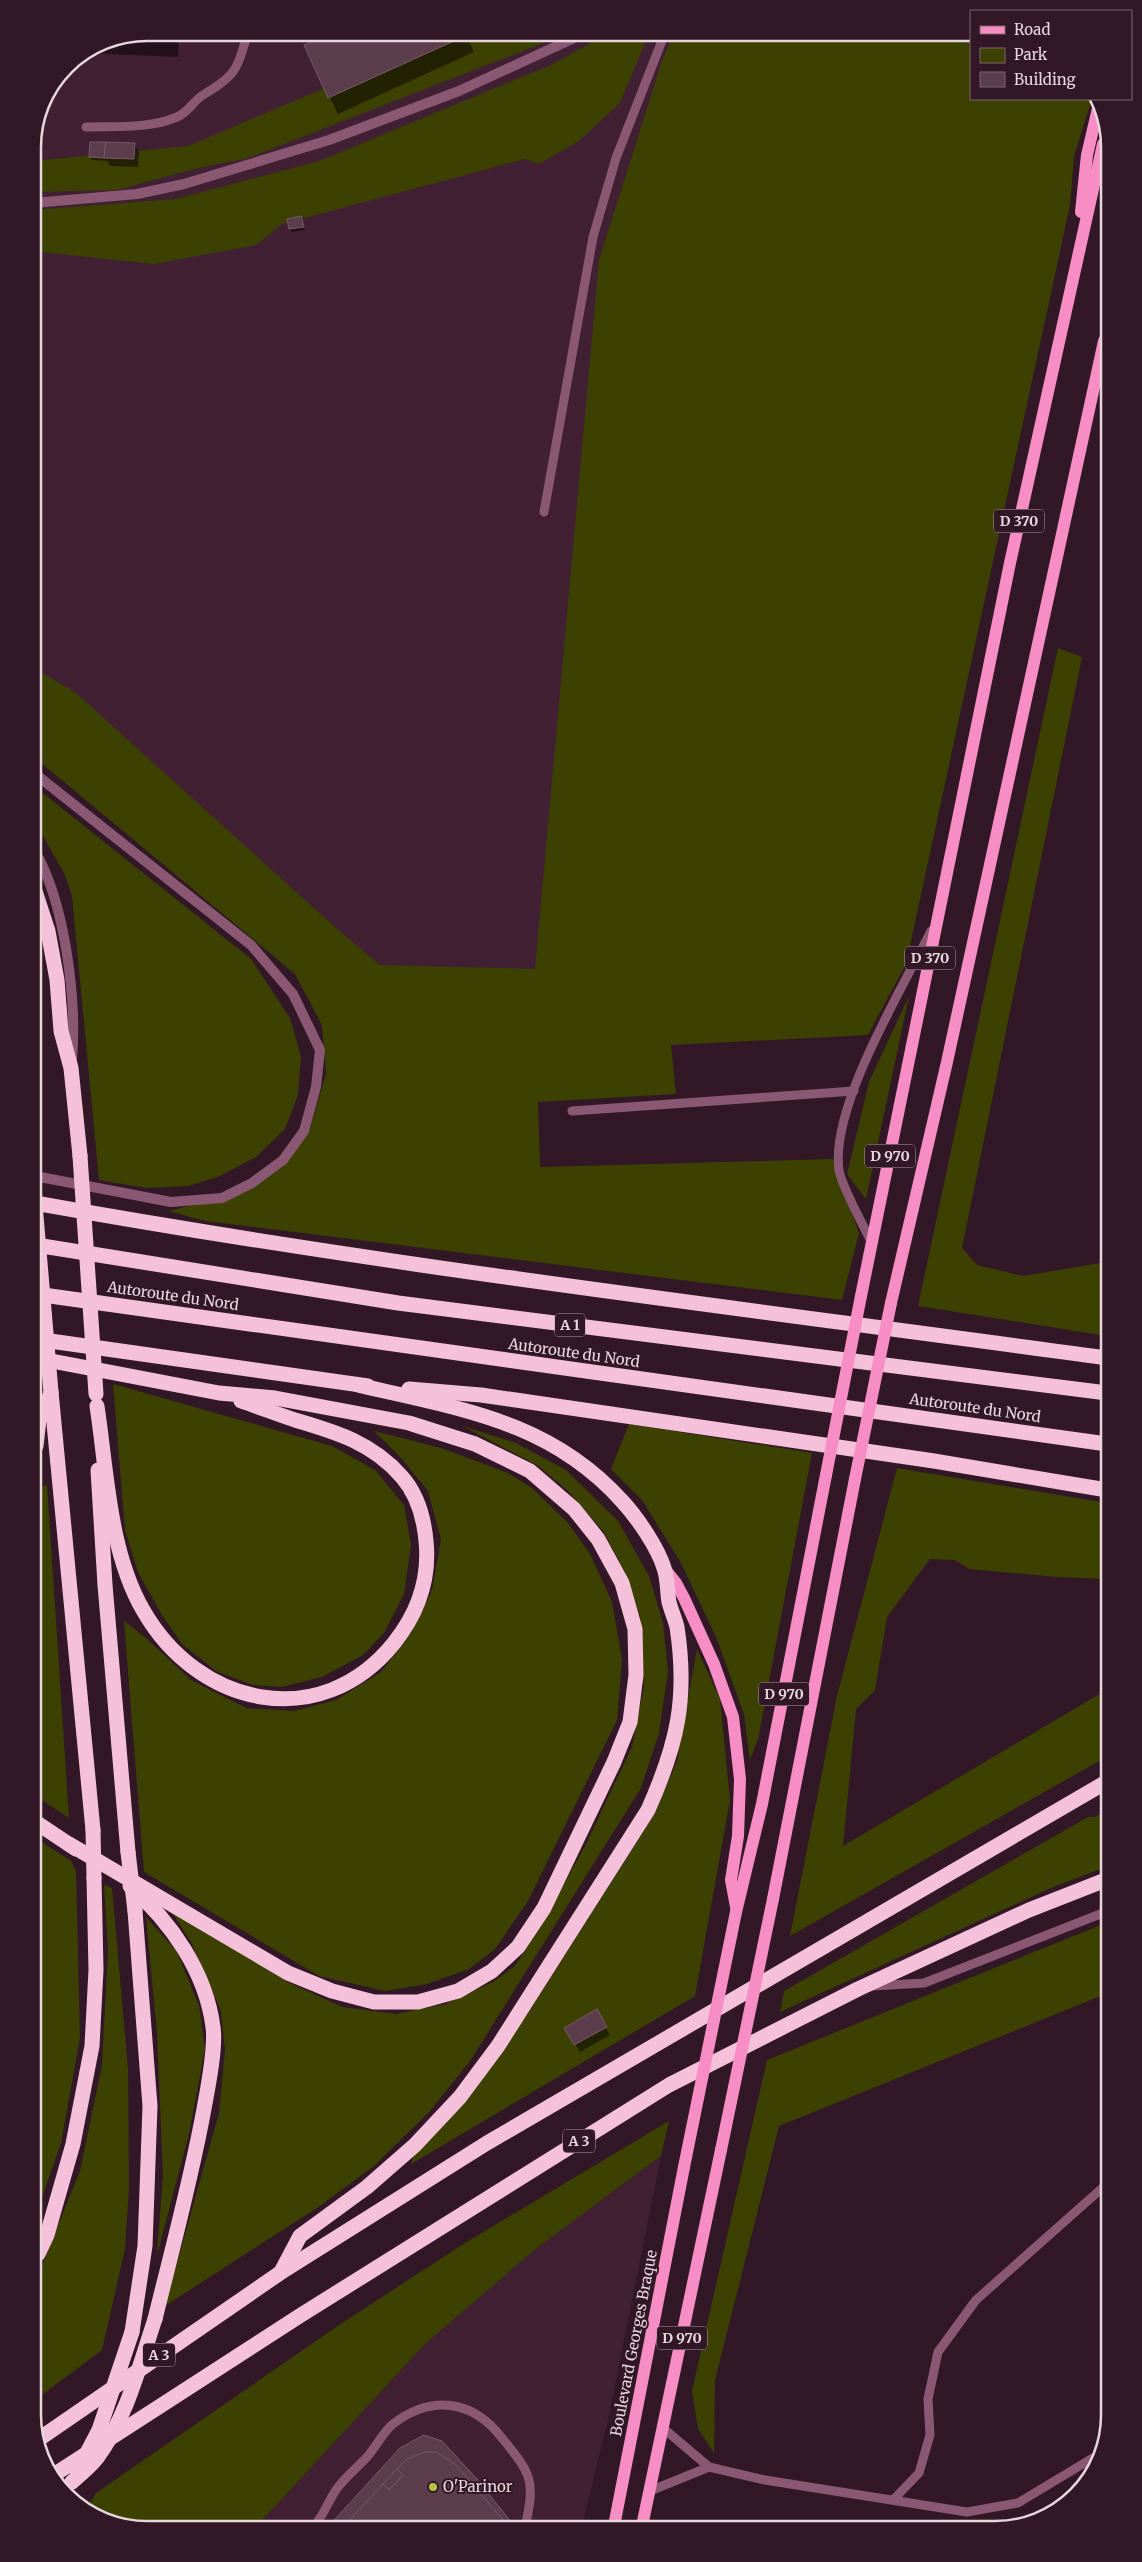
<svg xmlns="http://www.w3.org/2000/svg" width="1142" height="2562" viewBox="0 0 1142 2562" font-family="Merriweather,serif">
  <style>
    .built { fill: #402032 }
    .green { fill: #3c4102 }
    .shadow { fill: #0007 }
    .building { fill: #5b3d4c; stroke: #795969 }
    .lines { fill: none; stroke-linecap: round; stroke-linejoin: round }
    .lane { stroke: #8b5873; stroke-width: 9 }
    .street { stroke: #8b5873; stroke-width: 10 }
    .primary { stroke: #f78dc5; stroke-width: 12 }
    .highway { stroke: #f5c1da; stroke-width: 15 }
    .primary-bridge { stroke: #f78dc5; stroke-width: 12 }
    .highway-bridge { stroke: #f5c1da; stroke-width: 15 }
    .poi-dot { fill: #b5c249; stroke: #321826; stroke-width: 2 }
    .labels { text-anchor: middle; stroke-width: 4; stroke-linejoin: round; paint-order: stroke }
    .shield { fill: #321826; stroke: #b19da7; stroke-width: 1 }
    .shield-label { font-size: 14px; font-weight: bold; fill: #e8d6de }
    .street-label { font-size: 15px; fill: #e8d6de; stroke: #321826 }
    .poi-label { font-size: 15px; fill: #e8d6de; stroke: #321826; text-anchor: start }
    .rim { fill: none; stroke: #e8d6de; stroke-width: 2.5 }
  </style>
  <rect width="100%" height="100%" fill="#321826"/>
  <g class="built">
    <path d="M147 33H722L623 1021 321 958 34 723 33 140 41 103 66 66 104 41Z"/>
    <path d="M661 2156 608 2420 582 2526 255 2528 425 2344 537 2248Z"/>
  </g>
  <g class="green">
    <path d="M455 33H560L541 44 248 158 194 169 117 190 33 192V161L188 146Z"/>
    <path d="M608 33H649L620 103 579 141 539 164 525 159 282 224 256 245 154 264 40 252 33 255V210L175 199 319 161 551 65Z"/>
    <path d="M674 33H971V99H1092L1074 156 1070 205 906 964 868 1035 671 1045 676 1094 538 1102 540 1167 833 1159 859 1233 842 1300 205 1221 169 1211 233 1194 281 1168 310 1129 326 1074 322 1025 295 974 34 757V668L76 693 336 928 380 965 535 969 599 260 662 61Z"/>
    <path d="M1058 648 1082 657 962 1248 977 1265 1023 1276 1106 1262 1107 1336 918 1306Z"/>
    <path d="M34 786 251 959 290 1018 301 1057 298 1095 285 1129 256 1157 220 1176 189 1186 147 1188 99 1180 72 896 65 875 34 820Z"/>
    <path d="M909 996 866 1199 847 1174 869 1082Z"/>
    <path d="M113 1384 332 1446 375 1470 404 1505 411 1545 404 1594 384 1633 363 1655 322 1677 281 1687 253 1685 216 1671 182 1644 162 1615 138 1572 125 1530Z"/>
    <path d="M629 1424 812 1453 758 1739 750 1760 744 1714 716 1637 681 1563 642 1500 611 1469Z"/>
    <path d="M462 1426 516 1443 566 1470 618 1521 649 1576 663 1623 668 1671 659 1733 641 1788 470 2061 430 2111 374 2166 317 2208 165 2306 219 2113 225 2050 221 2011 191 1942 170 1909 288 1982 342 2007 396 2014 445 2004 493 1982 515 1966 542 1924 585 1846 632 1747 644 1686 640 1616 620 1563 604 1532 567 1490 537 1465Z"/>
    <path d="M374 1431 441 1448 508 1473 532 1488 568 1523 590 1554 612 1602 622 1660 617 1720 528 1901 495 1949 469 1969 427 1984 385 1991 319 1976 144 1872 124 1621 146 1638 191 1680 246 1708 294 1711 336 1700 381 1672 411 1633 432 1590 441 1539 428 1491 402 1459Z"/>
    <path d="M897 1468 1107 1503V1579L1056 1577 969 1569 955 1560 930 1559 887 1617 875 1690 856 1709 843 1846 1108 1689V1756L790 1936 837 1696Z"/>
    <path d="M47 1485 69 1818 37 1797 36 1492 38 1488Z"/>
    <path d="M697 1649 720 1699 730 1800 695 1996 411 2164 414 2154 472 2094 530 2010 654 1815 677 1761Z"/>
    <path d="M1108 1809V1866L1051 1888 780 2012 784 1991 1088 1817H1095Z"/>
    <path d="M37 1839 71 1861 76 1871 80 2038 61 2143 38 2209V2000L42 1972 37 1930Z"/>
    <path d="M104 1885 112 1888 128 2069 129 2188 125 2249 102 2350 39 2397 38 2275 80 2171 102 2065 108 1950Z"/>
    <path d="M146 1917 177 1952 199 2006 205 2049 189 2134 157 2255 163 2175 157 2033Z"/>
    <path d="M1108 1922V1993L779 2126 715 2380 714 2453 698 2429 692 2391 767 2060Z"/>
    <path d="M669 2121 661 2156 537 2248 425 2344 255 2528 139 2529 86 2509 96 2493 342 2323 465 2243Z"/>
  </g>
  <g class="shadow">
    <path d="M147 32 179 33 178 57 85 53 104 41Z"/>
    <path d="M335 33H465L474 52 338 114 305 46Z"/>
    <path d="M134 144 139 152 138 167 110 166 107 161 92 160 90 157Z"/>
    <path d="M288 220 302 221 305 230 292 232Z"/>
    <path d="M596 2011 610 2035 580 2052 566 2028Z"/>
  </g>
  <g class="building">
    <path d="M147 32 170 33 169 41 116 40Z"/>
    <path d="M332 33H464L465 36 328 98 304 45Z"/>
    <path d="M90 142H106L104 158 89 157Z"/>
    <path d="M106 142 135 143 134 159 104 158Z"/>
    <path d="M301 216 304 227 289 229 287 219Z"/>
    <path d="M597 2009 607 2027 574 2045 564 2028Z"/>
    <path d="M424 2435 442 2441 477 2479 515 2527 327 2528 400 2448Z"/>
    <path d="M425 2452H436L455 2464 509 2527 345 2528 344 2526 383 2484 389 2490 403 2475 397 2469 407 2459Z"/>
    <path d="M397 2469 403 2475 389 2490 383 2484Z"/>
  </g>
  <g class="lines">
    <g class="lane">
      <path d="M86 127C116 126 149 129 177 117 189 112 193 101 203 95 238 74 236 70 248 33"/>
      <path d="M544 512 593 237 616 158 665 33"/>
      <path d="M572 1111 854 1091"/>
      <path d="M872 1243C864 1227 841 1185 839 1170 830 1107 902 989 931 931"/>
      <path d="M873 1986 924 1983 1108 1911"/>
      <path d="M663 2428 709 2467 765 2480 967 2512 1018 2503 1096 2456"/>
      <path d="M650 2491 709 2467"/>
      <path d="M893 2500 919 2473 930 2435 928 2399 938 2352 976 2300 1109 2182"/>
      <path d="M312 2528C323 2518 327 2503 336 2490 344 2478 357 2468 367 2457 376 2447 383 2432 393 2424 431 2395 472 2399 502 2438 531 2474 536 2479 525 2527"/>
    </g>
    <g class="street">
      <path d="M33 203 137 194 184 184 329 140 459 91 585 33"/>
      <path d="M34 773 251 945 293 994 320 1050 316 1087 304 1131 283 1160 252 1183 222 1198 171 1202 35 1176"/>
      <path d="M35 851C65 903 77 999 72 1059"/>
    </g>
    <g class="primary">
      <path d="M1081 212 1087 155 1099 104"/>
      <path d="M861 1296 1010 563 1103 144"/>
      <path d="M891 1303 947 1062 1104 341"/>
      <path d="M664 1568 676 1583 684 1598 714 1664 733 1717 740 1779 738 1836 731 1880 736 1907"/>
      <path d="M773 1899 855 1479"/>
      <path d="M736 1912 762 1804 826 1475"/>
      <path d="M614 2526 684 2167"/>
      <path d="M642 2526 721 2150"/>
    </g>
    <g class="highway">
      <path d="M35 891 48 931 57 980 61 1031 71 1068 80 1156"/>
      <path d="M35 1203C391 1267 749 1309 1107 1358"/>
      <path d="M36 1245 398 1303 1107 1393"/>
      <path d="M36 1294 1107 1444"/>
      <path d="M36 1339 368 1386"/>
      <path d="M36 1358 219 1393 275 1398 409 1423 475 1444 530 1471 574 1509 598 1539 622 1583 635 1629 636 1675 630 1722 614 1762 544 1908 518 1947 492 1971 458 1991 418 2002H374L332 1991 288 1973 69 1844"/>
      <path d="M409 1389 481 1395 934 1461 1107 1490"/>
      <path d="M51 1392 93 1830"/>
      <path d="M97 1406C107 1472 109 1551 143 1610 198 1707 321 1734 394 1643 418 1613 430 1580 426 1541 424 1519 417 1494 402 1477 373 1443 336 1432 295 1420 277 1414 259 1407 241 1401"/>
      <path d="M36 1446 39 1420 51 1393"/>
      <path d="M98 1470 105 1585 128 1852"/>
      <path d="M37 1823 76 1849"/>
      <path d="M130 1886C171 1922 206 1972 213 2027 216 2048 208 2087 204 2109 191 2180 172 2250 155 2319"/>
      <path d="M38 2254 47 2235 73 2144 92 2046 96 1970 94 1878"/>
      <path d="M281 2272 300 2236 367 2187 415 2145 460 2097 498 2046 648 1810C677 1745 688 1699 677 1627 675 1619 671 1610 669 1602 667 1591 668 1579 664 1568 658 1548 637 1517 622 1501 549 1420 459 1409 358 1385"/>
      <path d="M132 2332 145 2246 150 2106 135 1911"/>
      <path d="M39 2439 280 2273 487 2143 1108 1781"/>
      <path d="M55 2474 301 2315 669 2085 858 1989 1029 1910 1108 1879"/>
    </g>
    <g class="primary-bridge">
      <path d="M826 1475 861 1296"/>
      <path d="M855 1479 891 1303"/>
      <path d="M721 2150 773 1899"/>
      <path d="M684 2167 736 1912"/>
    </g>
    <g class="highway-bridge">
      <path d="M80 1156 96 1394"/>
      <path d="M35 1204 51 1392"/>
      <path d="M93 1830 94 1878"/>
      <path d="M128 1852 135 1911"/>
      <path d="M77 2472 99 2430 132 2332"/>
      <path d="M72 2482C80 2475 90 2467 97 2458 127 2417 139 2367 155 2319"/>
    </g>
  </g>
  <circle class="poi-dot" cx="433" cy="2487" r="5"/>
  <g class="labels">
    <g class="shield">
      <rect x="994" y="509.5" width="50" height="23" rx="4"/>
      <rect x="905" y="946.5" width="50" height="23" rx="4"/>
      <rect x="865" y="1144.5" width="50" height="23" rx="4"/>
      <rect x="555" y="1313.5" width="30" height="23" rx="4"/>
      <rect x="759" y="1682.5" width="50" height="23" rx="4"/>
      <rect x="563" y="2129.5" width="32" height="23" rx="4"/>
      <rect x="657" y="2326.5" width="50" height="23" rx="4"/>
      <rect x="143" y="2343.5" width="32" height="23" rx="4"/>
    </g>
    <g class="shield-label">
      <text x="1019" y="526">D 370</text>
      <text x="930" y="963">D 370</text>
      <text x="890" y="1161">D 970</text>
      <text x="570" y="1330">A 1</text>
      <text x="784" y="1699">D 970</text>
      <text x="579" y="2146">A 3</text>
      <text x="682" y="2343">D 970</text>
      <text x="159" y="2360">A 3</text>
    </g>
    <g class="street-label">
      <text transform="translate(173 1296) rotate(8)" y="5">Autoroute du Nord</text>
      <text transform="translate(574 1353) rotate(8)" y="5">Autoroute du Nord</text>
      <text transform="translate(975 1408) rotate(8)" y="5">Autoroute du Nord</text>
      <text transform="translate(634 2343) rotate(-79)" y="5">Boulevard Georges Braque</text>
    </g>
    <g class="poi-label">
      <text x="443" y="2492">O'Parinor</text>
    </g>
  </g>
  <path d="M0 0H1142V2562H0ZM147 41H995A106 106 0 0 1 1101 147V2415A106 106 0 0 1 995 2521H147A106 106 0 0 1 41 2415V147A106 106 0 0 1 147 41Z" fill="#321826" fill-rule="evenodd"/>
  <path class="rim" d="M147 41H995A106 106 0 0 1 1101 147V2415A106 106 0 0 1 995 2521H147A106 106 0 0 1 41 2415V147A106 106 0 0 1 147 41Z"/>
  <rect x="970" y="10" width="162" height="90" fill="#321826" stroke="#7b6470"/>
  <rect x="980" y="26" width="25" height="8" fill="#f78dc5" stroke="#7b6470"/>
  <text x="1014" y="35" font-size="15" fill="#e8d6de">Road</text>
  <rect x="980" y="48" width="25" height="15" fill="#3c4102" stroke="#7b6470"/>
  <text x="1014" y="60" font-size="15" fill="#e8d6de">Park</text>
  <rect x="980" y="72" width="25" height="15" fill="#5b3d4c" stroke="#7b6470"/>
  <text x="1014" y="85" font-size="15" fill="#e8d6de">Building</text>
</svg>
